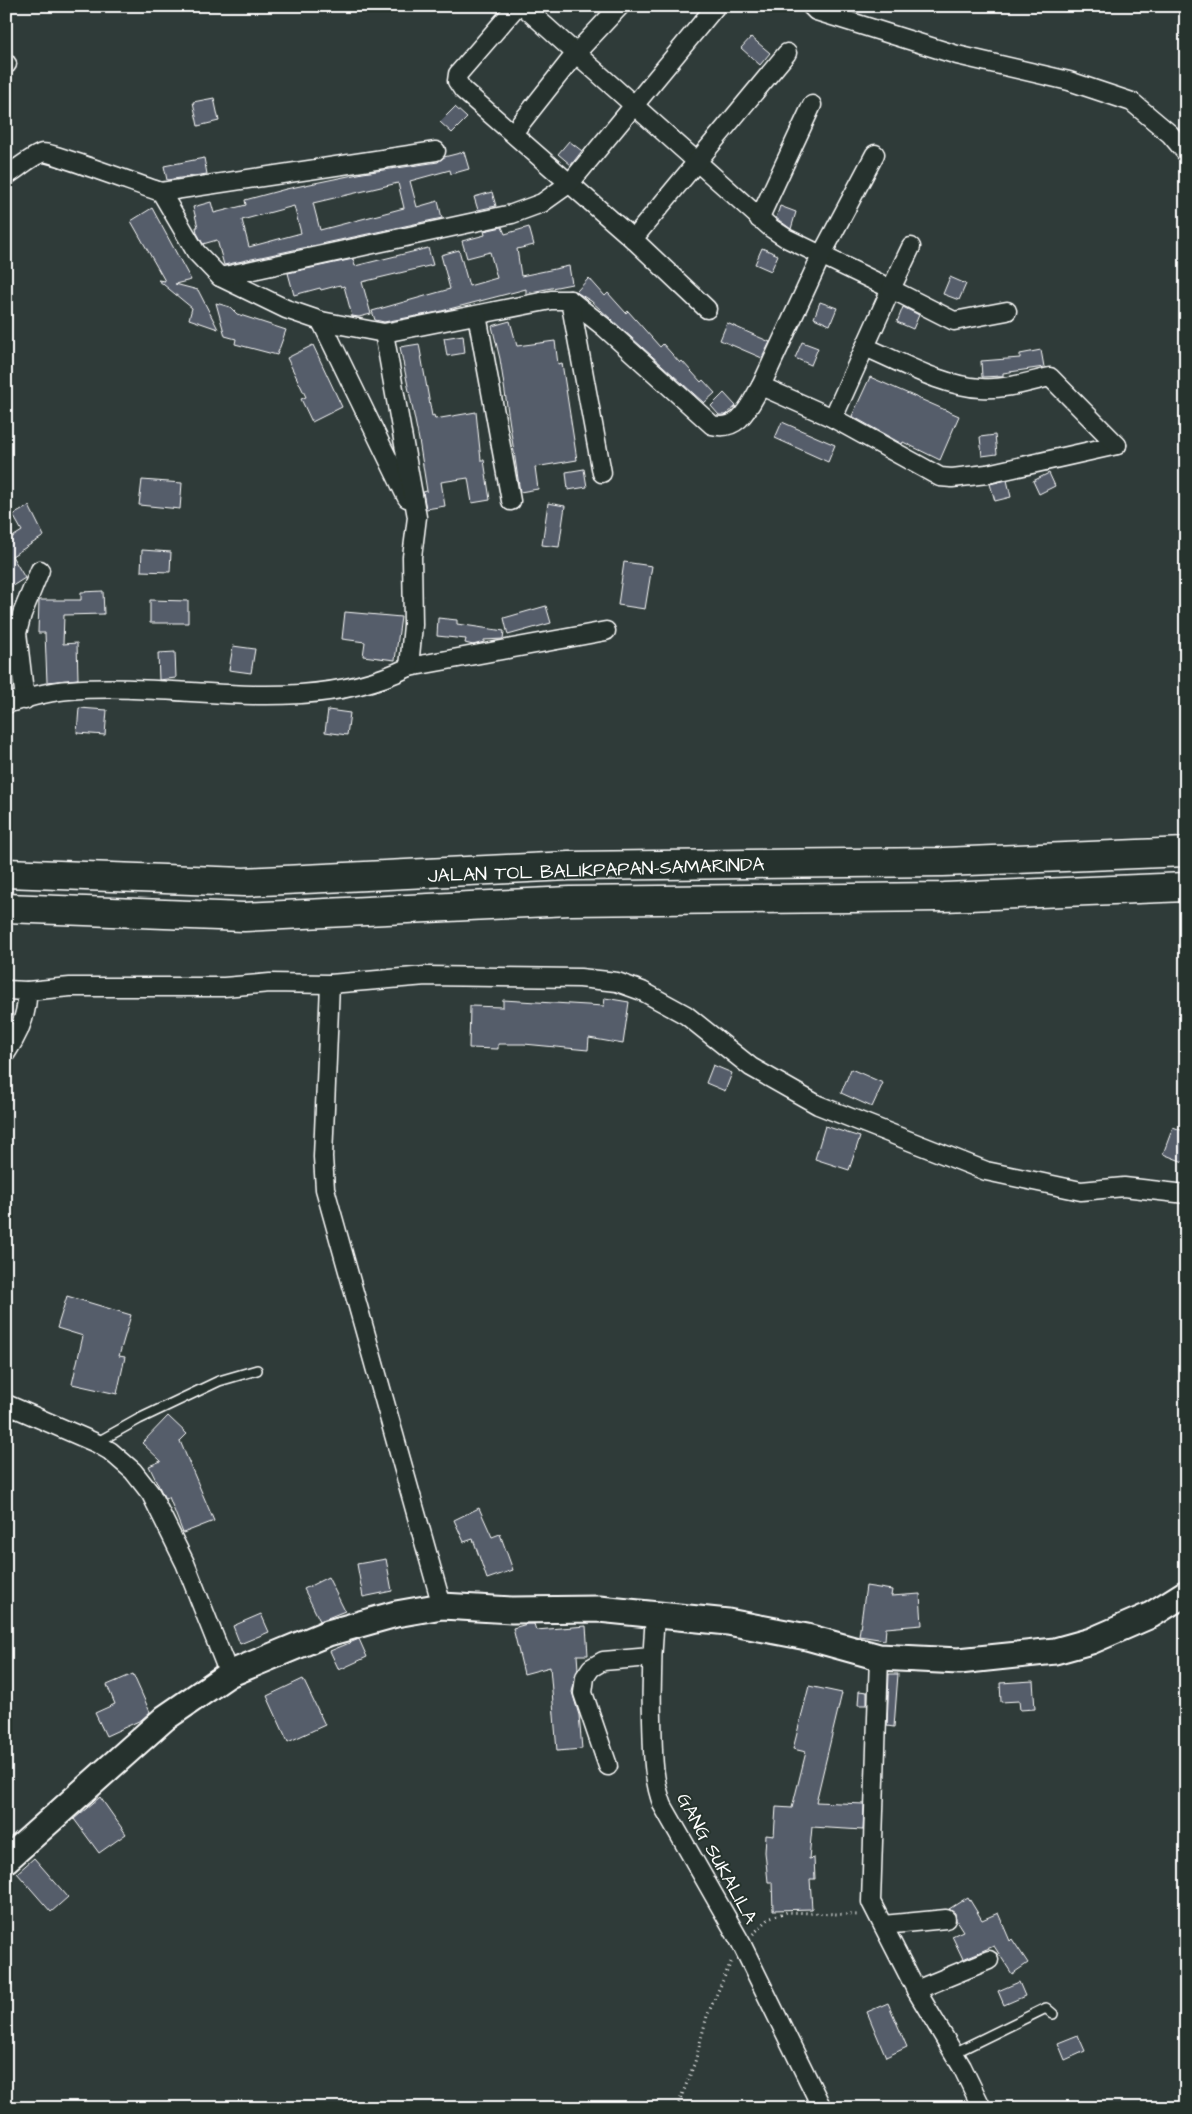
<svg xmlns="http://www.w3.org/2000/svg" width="1192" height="2114" viewBox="0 0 1192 2114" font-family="'Architects Daughter',sans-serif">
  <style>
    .building { fill: #555d6b; stroke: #fff; fill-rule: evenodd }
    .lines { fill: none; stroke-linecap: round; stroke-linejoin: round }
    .lane-casing { stroke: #fff; stroke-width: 12 }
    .street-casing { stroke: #fff; stroke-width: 21 }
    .secondary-casing { stroke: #fff; stroke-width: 29 }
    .highway-casing { stroke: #fff; stroke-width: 31 }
    .path { stroke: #fff; stroke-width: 3; stroke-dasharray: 1 4; stroke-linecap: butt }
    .lane { stroke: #26332d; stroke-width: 9 }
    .street { stroke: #26332d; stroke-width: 18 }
    .secondary { stroke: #26332d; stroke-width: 25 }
    .highway { stroke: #26332d; stroke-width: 28 }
    .labels { text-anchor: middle; stroke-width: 4; stroke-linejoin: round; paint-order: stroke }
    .street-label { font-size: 19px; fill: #fff; stroke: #26332d }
  </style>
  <rect width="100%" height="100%" fill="#2f3b39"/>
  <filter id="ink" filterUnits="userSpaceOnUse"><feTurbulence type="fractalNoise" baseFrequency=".02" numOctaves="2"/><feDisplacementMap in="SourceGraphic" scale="10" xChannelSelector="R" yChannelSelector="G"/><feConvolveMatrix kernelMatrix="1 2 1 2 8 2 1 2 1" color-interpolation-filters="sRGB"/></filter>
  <g filter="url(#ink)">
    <g class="building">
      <path d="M751 37 770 53 760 65 741 48Z"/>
      <path d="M214 98 219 121 198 126 193 102Z"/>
      <path d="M455 107 467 118 452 133 440 122Z"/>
      <path d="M569 141 582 151 571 165 558 154Z"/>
      <path d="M464 152 469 169 451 174 450 170 410 181 417 207 438 201 442 218 224 265 217 240 203 244 197 233 196 227H198L193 207 211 202 214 213 246 205 245 200 286 189 363 173 438 162 444 157ZM398 183 404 208 320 230 313 203ZM294 206 301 233 249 247 242 220Z"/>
      <path d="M204 158 207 174 167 180 164 166Z"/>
      <path d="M492 192 496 206 478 210 474 197Z"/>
      <path d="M780 206 796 212 791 229 776 218Z"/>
      <path d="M152 208 191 280 175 284 198 290 218 329 189 319 192 308 158 280 165 281 131 221Z"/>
      <path d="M502 227 505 234 529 227 534 245 517 249 521 276 569 266 572 284 526 293V289L438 312 384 322 375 320 372 311 450 289 441 255 459 250 469 286 497 278 490 252 467 258 462 241 485 235 484 231Z"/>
      <path d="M428 248 433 265 362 282 371 314 359 317 352 316 344 286 341 287 340 285 321 290 320 288 294 295 288 273 353 259 355 266Z"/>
      <path d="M762 248 778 255 771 271 755 264Z"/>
      <path d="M950 277 966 284 959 300 943 294Z"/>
      <path d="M589 278 605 296 608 293 626 313 628 311 660 347 663 344 680 363 682 361 701 382 703 380 715 393 704 403 591 301 576 292Z"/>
      <path d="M820 302 837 308 830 325 814 318Z"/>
      <path d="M216 303 230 307 237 314 286 330 277 355 235 344 236 339 225 336Z"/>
      <path d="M903 307 919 315 913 329 897 322Z"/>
      <path d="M510 321 517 346 555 341 558 364 562 363 577 460 535 467 538 489 520 492 500 359 492 326Z"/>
      <path d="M727 323 770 342 762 358 720 340Z"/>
      <path d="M463 335 465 353 447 356 444 338Z"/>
      <path d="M802 342 818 348 811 365 795 358Z"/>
      <path d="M419 344 432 416 434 415 435 419 476 412 481 460H484L490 500 472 503 468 478 441 482 445 506 426 509 423 492 427 491 419 440 400 347Z"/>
      <path d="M313 345 342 407 312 422 301 399 306 397 287 358Z"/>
      <path d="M1041 350 1044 367 1003 373V376L982 377 981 361 1020 358V354Z"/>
      <path d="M870 377 959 416 940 460 903 442 902 444 852 416Z"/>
      <path d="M724 393 736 406 726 415H719L711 406Z"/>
      <path d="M782 422 835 445 828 462 775 438Z"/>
      <path d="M995 435 997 454 982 456 980 437Z"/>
      <path d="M584 469 587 487 568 490 566 472Z"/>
      <path d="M1049 473 1055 486 1039 494 1033 481Z"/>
      <path d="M142 480 182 483 180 509 139 505Z"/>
      <path d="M1007 480 1011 497 995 501 990 484Z"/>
      <path d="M548 503 565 506 559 547 542 545Z"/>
      <path d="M29 506 44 536 12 556 25 578 6 590V541L22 531 13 515Z"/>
      <path d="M142 550 171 552 170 572 141 571Z"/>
      <path d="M624 562 652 566 645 609 618 605Z"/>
      <path d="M103 591 104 614 64 615 63 644 77 643 78 679 47 682 45 633H38L39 600H81V592Z"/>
      <path d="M150 600 188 601V623H150Z"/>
      <path d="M546 606 551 623 508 635 504 618Z"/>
      <path d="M345 612 401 617 395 660 363 656 365 642 342 639Z"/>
      <path d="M438 618 457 620V624L504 631 503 639 484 640V642L473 645 465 643 466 639 437 636Z"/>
      <path d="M233 646 255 649 251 673 229 670Z"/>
      <path d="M175 652 176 678 159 680 158 653Z"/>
      <path d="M79 708 107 710 105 735 77 733Z"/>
      <path d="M328 710 350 713 347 735 325 732Z"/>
      <path d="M605 998 629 1002 623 1044 589 1038 588 1050 524 1044H498V1049L469 1048 470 1006 503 1007V1000L604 1006Z"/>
      <path d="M713 1065 732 1073 725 1091 706 1083Z"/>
      <path d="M851 1069 883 1083 872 1107 841 1093Z"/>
      <path d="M825 1126 860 1137 849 1170 815 1159Z"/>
      <path d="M1173 1127 1186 1132V1163L1163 1154Z"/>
      <path d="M67 1296 131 1315 119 1356 125 1357 117 1394 72 1384 83 1336 57 1328Z"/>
      <path d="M168 1416 187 1434 180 1441 214 1521 183 1533 169 1497 165 1499 149 1466 161 1461 142 1443Z"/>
      <path d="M479 1508 492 1537 500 1534 513 1570 487 1579 473 1539 464 1542 454 1520Z"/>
      <path d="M386 1559 392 1591 363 1597 357 1564Z"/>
      <path d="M328 1577 345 1611 320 1621 304 1589Z"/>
      <path d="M866 1586 892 1590 891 1596 920 1594 922 1625 886 1628 885 1640 859 1636Z"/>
      <path d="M261 1614 269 1632 240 1644 233 1626Z"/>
      <path d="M527 1624H534L536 1630 586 1626 588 1655H577L578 1669 572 1692 579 1715 582 1749 557 1751 550 1667 524 1674 513 1628Z"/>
      <path d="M359 1639 367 1657 339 1670 330 1651Z"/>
      <path d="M133 1674 150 1712 141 1720 106 1736 95 1713 115 1704 107 1685Z"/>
      <path d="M889 1674H898L894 1727 887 1726Z"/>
      <path d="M303 1679 325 1725 288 1742 267 1696Z"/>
      <path d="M1033 1681 1035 1709 1020 1710 1019 1701 1001 1702 1000 1683Z"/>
      <path d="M809 1686 842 1693 816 1802 864 1804 863 1830 812 1827 809 1859 814 1858 815 1879H810L812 1909 773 1910 772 1882H768L765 1852 766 1835 774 1836 776 1807 792 1808 806 1752 793 1749Z"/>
      <path d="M859 1691 867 1692V1705H858Z"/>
      <path d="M100 1797 126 1834 99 1853 74 1819Z"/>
      <path d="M34 1858 68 1897 51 1912 17 1873Z"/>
      <path d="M968 1897 982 1920 998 1913 1010 1941 1012 1939 1028 1963 1012 1974 994 1946 963 1959 952 1936 963 1931 956 1920 955 1913 949 1909Z"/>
      <path d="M1019 1982 1025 1996 1004 2005 998 1991Z"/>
      <path d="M888 2003 907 2047 886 2057 867 2012Z"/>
      <path d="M1078 2035 1085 2051 1065 2060 1058 2043Z"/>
    </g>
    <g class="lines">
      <defs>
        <g id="lane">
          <path d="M96 1443 139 1419 219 1381 257 1370"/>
          <path d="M954 2053 1046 2008 1053 2014"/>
        </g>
        <g id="street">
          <path d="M517 6 458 74 457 81 463 90 633 239 707 309"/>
          <path d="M523 6 771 228 786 238 891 289 833 418 940 477 952 478 987 474 1117 445"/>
          <path d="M811 6 816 11 957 55 1069 81 1132 102 1170 134 1186 153"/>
          <path d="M6 64H7"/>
          <path d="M513 133 576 53 620 6"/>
          <path d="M6 176C16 170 32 156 42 153 48 151 145 187 161 192L196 252 220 277 286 309 321 321 384 333 551 300H570L604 327 712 425C740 432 749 406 761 386"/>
          <path d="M161 192 436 151"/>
          <path d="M759 219 812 105"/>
          <path d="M633 239 787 53"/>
          <path d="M911 247 891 289 954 321 1007 311"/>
          <path d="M220 277 512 214 542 203 570 183 716 6"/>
          <path d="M570 300 602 473"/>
          <path d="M477 315 511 501"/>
          <path d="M321 321 407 498"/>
          <path d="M865 347C901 362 941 386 981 388 1004 390 1028 382 1050 377L1117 445"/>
          <path d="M833 418 761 386 822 254 875 154"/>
          <path d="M409 667 606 631"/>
          <path d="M25 700 17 633 22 614 40 570"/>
          <path d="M6 704C26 698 49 691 69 690 181 681 304 719 409 667L413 625 412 557 417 517 384 333"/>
          <path d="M330 984 323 1157 325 1189 442 1606"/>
          <path d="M6 990 27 991"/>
          <path d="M6 1053C19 1034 28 1014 27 991L70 987H224L270 983 330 984 426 976 580 978 617 982 642 991 686 1015 751 1067 818 1105 986 1171 1081 1191 1124 1187 1186 1194"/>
          <path d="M6 1404 96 1443 110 1451 133 1471 151 1494 185 1563 229 1674"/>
          <path d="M655 1615C652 1650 651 1684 652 1719 653 1749 652 1778 663 1806L741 1943 822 2108"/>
          <path d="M879 1657 871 1902 916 1990 962 2067 982 2108"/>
          <path d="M608 1766 583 1693 585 1677 591 1668 603 1661 651 1657"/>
          <path d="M883 1925 946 1919"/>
          <path d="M916 1990 989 1960"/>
        </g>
        <path id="secondary" d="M6 1860 165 1718 229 1674 328 1633 396 1614 442 1606 512 1610 599 1609 728 1622 807 1637 879 1657 959 1661 1055 1651 1091 1641 1151 1615 1186 1593"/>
        <g id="highway">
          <path d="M6 873 244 882 569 866 943 862 1186 852"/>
          <path d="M6 908 244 917 570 901 944 897 1186 887"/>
        </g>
      </defs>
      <use href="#lane" class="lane-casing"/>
      <use href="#street" class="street-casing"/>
      <use href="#secondary" class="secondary-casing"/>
      <use href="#highway" class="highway-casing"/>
      <g class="path">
        <path d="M753 1934 771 1917 787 1912 859 1915"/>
        <path d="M677 2108 695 2062 707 2016 731 1962"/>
      </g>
      <use href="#lane" class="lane"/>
      <use href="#street" class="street"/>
      <use href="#secondary" class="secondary"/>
      <use href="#highway" class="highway"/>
    </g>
  </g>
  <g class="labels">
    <g class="street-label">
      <text transform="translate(596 869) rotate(-2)" y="7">JALAN TOL BALIKPAPAN–SAMARINDA</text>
      <text transform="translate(718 1858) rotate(61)" y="7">GANG SUKALILA</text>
    </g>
  </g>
  <rect width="1192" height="2114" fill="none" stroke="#26332d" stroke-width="25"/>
  <rect x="12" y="12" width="1167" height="2089" fill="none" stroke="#fff" stroke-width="2" filter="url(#ink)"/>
</svg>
